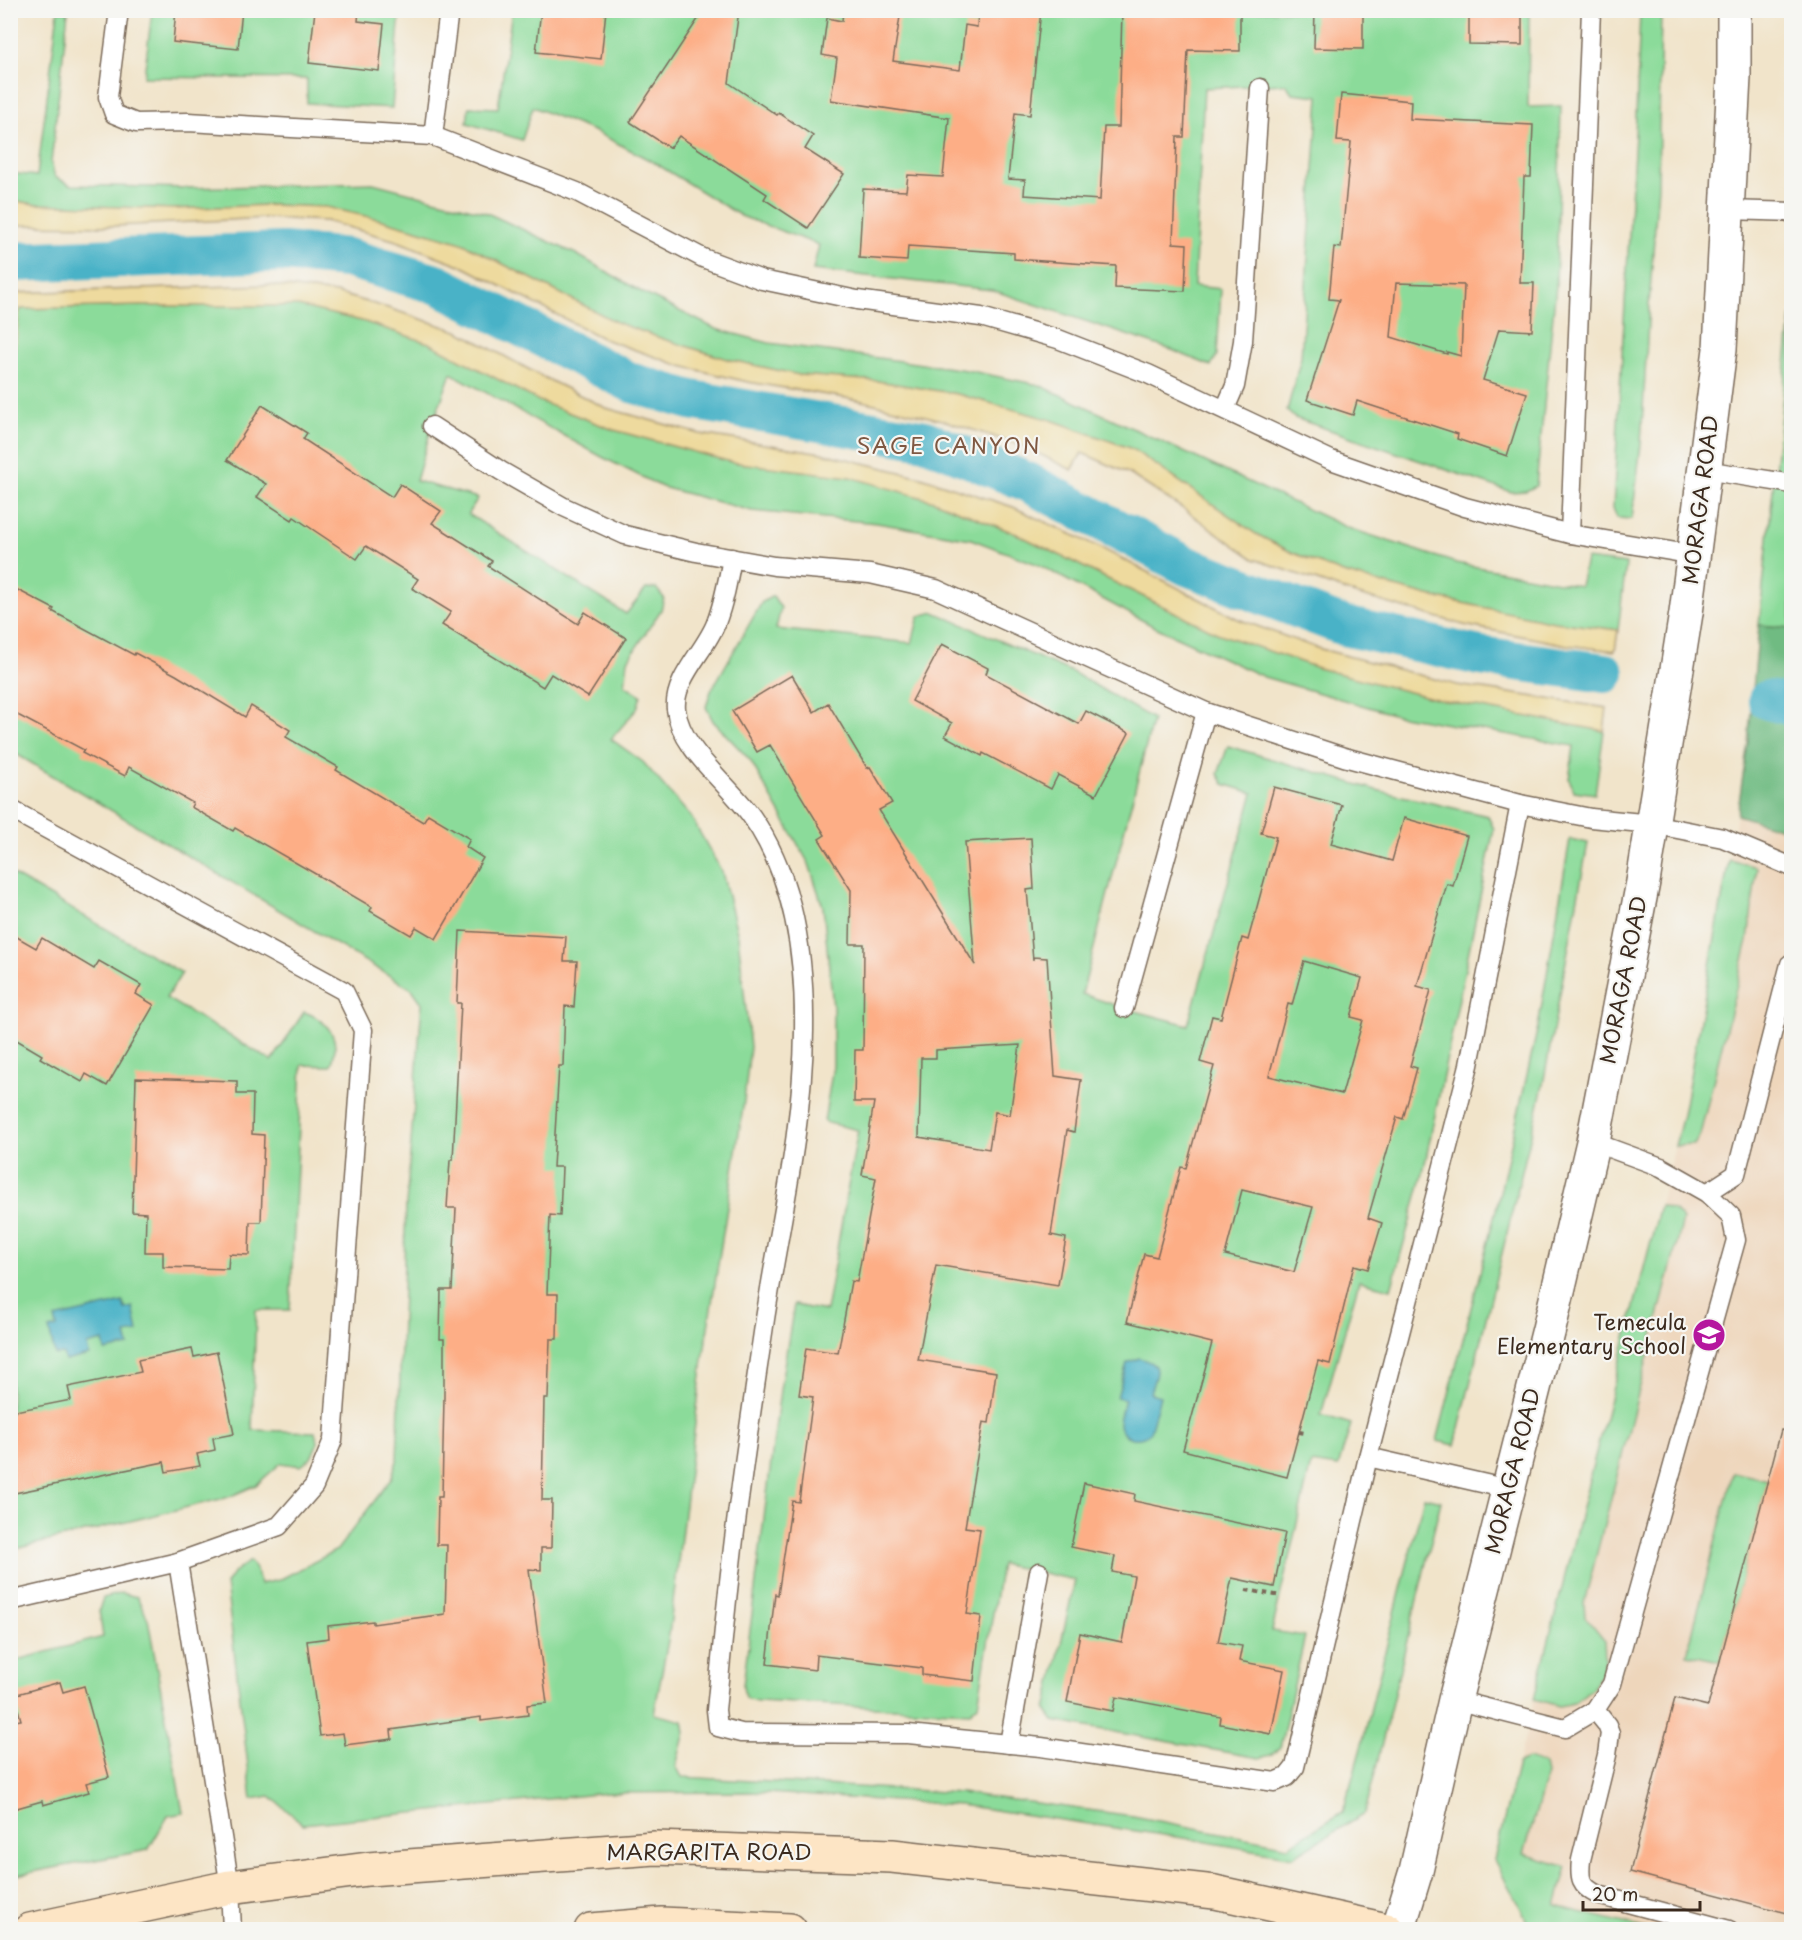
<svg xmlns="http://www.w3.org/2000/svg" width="1802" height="1940" viewBox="0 0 1802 1940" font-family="'Playpen Sans',sans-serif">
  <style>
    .built { fill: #eed6bb }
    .green { fill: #8bdb9a; stroke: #63825c; stroke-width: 1.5 }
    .forest { fill: #70bb82; stroke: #567250; stroke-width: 1.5 }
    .sand { fill: #eeda9e; stroke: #94825e; stroke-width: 1.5 }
    .water { fill: #48b2c7; stroke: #426e72; stroke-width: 1.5 }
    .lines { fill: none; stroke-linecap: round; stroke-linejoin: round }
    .canal { stroke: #48b2c7; stroke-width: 40 }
    .building { fill: #fdae86; fill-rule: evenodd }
    .service-casing { stroke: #7b6b5a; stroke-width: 21 }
    .tertiary-casing { stroke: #7b6b5a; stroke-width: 36 }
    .secondary-casing { stroke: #7b6b5a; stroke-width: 36 }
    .path { stroke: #7b6b5a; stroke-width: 4; stroke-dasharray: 4.5 4.5; stroke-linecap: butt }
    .service { stroke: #fff; stroke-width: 18 }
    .tertiary { stroke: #fff; stroke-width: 33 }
    .secondary { stroke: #fde5c5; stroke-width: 33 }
    .labels { text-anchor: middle; stroke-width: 4.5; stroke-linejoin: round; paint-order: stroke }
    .street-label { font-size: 21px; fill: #3b2a1e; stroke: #f6f6f2 }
    .poi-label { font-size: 21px; fill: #3b2a1e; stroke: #f6f6f2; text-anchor: end }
    .neighbourhood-label { font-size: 22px; letter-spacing: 1.5px; fill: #7f5842; stroke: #f6f6f2 }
  </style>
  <rect width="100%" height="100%" fill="#f6f6f2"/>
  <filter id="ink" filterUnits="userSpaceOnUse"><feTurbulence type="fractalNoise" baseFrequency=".0167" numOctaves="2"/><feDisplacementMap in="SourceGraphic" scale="12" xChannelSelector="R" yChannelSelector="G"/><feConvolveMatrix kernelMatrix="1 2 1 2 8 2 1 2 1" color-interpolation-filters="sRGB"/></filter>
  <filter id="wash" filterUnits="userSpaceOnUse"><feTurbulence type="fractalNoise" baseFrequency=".008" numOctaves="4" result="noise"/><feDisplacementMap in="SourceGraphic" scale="24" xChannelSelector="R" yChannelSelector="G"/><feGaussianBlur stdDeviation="1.35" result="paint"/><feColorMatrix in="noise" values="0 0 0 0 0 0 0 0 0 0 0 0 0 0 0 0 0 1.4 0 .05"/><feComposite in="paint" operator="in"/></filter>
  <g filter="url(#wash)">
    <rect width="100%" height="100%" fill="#f1e4ca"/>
    <path class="built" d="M1737 815 1792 832 1791 1929H1550L1529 1923 1494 1860 1593 1464 1683 1115Z"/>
    <g class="green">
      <path d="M58 11H68L51 163 55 177 71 185 187 188 373 183 487 213 576 254 645 294 716 329 769 343 966 370 1039 385 1348 528 1456 563 1580 586 1586 559 1626 564 1618 630 1554 622 1428 596 1343 573 1291 552 1256 534 1132 449 1051 420 957 394 877 381 799 375 731 360 663 339 618 323 462 243 382 220 326 207 270 205 173 209 34 204 11 200 10 173 37 176Z"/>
      <path d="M152 11H400L392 108 307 103V79L144 77Z"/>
      <path d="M512 11H1529L1528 107 1561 106 1556 285 1536 486 1526 491 1511 492 1295 418 1287 411 1301 358 1319 96 1292 93 1286 84 1204 88 1194 286 1221 289 1217 355 1211 366 1172 350 992 290 813 270 819 245 741 216 655 163 596 132 533 107 522 140 467 123 469 107 498 108Z"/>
      <path d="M1640 11H1661L1658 186 1649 305 1641 444 1632 519 1617 518 1613 508 1636 117Z"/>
      <path d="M11 252H27L25 272 11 271Z"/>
      <path d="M139 306H298L362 321 429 343 539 401 614 430 731 462 850 477 934 501 1019 535 1217 633 1318 668 1440 700 1604 731 1595 794 1574 791 1569 779 1574 746 1396 715 1264 677 1153 626 1039 565 971 539 877 523 752 511 662 487 602 457 451 373 432 426 416 481 478 498 468 514 626 614 646 589 656 588 664 598 661 610 628 660 625 685 641 695 637 709 611 739 643 762 691 817 722 872 738 936 750 1047 744 1101 703 1359 669 1635 654 1714 683 1721 685 1732 676 1766 682 1777 961 1793 1133 1816 1288 1846 1343 1812 1362 1744 1424 1497 1441 1501 1365 1813 1293 1857 1190 1839 960 1805 751 1792 607 1793 303 1824 270 1796 252 1799 226 1584 234 1572 250 1561 258 1574 260 1584 279 1580 337 1550 391 1479 397 1461 406 1205 422 1003 412 989 11 751 10 378 20 309Z"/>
      <path d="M1791 316V628L1759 625Z"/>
      <path d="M773 596 781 608 776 629 912 643 919 616 934 612 1074 673 1153 719 1082 994 1124 1008 1188 1025 1253 793 1224 784 1218 774 1228 746 1376 790 1488 816 1494 829 1422 1178 1391 1289 1359 1281 1321 1415 1351 1424 1338 1467 1311 1463 1272 1631 1305 1636 1280 1748 1271 1755 1259 1758 1054 1721 1046 1710 1075 1580 1001 1564 978 1705 970 1712 758 1701 745 1698 743 1686 780 1390 794 1305 826 1311 858 1130 824 1122 833 1066V1007L823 907 809 864 750 760 713 721 706 707 711 691 762 602Z"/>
      <path d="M1570 839 1588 843 1542 1090 1455 1445 1437 1441 1495 1214 1538 1027Z"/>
      <path d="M1729 860 1757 867 1748 940 1700 1135 1694 1145 1675 1146 1683 1115Z"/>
      <path d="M10 873 182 973 166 998 272 1061 304 1012C319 1017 334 1028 335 1046 335 1052 333 1060 331 1066L302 1065 290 1310H256L252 1430 315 1432 318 1442 311 1458 301 1466 281 1463 256 1485 229 1497 11 1550Z"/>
      <path d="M1660 1206 1675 1211 1683 1220 1584 1603 1585 1617 1604 1640 1605 1659 1601 1675 1593 1687 1574 1703 1559 1706 1534 1699 1593 1464Z"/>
      <path d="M1733 1472 1768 1480 1720 1661 1687 1654Z"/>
      <path d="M121 1593 137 1597 148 1619 183 1813 168 1816 148 1850 11 1876 10 1662 103 1637 99 1610 103 1598Z"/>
      <path d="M1528 1759 1545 1765 1547 1774 1524 1854 1567 1867 1556 1906 1648 1929H1550L1529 1923 1494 1860 1518 1763Z"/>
    </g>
    <path class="forest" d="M1759 625 1791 628V832L1737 815 1748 743Z"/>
    <g class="sand">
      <path d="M10 200 34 204 173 209 270 205 326 207 382 220 462 243 618 323 663 339 730 360 799 375 877 381 957 394 1051 420 1132 449 1256 534 1291 552 1343 573 1428 596 1554 622 1618 630 1615 651 1567 645 1464 625 1355 594 1254 559 1182 508 1128 473 1082 453 1072 470 1023 446 942 420 858 400 748 382 681 366 604 339 460 265 397 241 326 221 266 218 115 226 11 225Z"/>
      <path d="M269 285 336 293 388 308 460 332 543 377 606 408 700 434 822 453 921 477 1013 507 1101 548 1238 619 1317 648 1457 685 1607 708 1604 731 1440 700 1318 668 1217 633 1019 535 934 501 850 477 731 462 614 430 539 401 429 343 362 321 298 306H139L20 309 11 378V293Z"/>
    </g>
    <g class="water">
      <path d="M123 1302 125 1309 133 1307 138 1332 126 1334 129 1346 105 1351 103 1341 87 1345 89 1355 65 1361 63 1354 55 1355 49 1329 57 1327 55 1318Z"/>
      <path d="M1139 1358C1164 1365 1156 1372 1150 1393L1160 1396 1150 1432C1142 1443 1120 1439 1119 1424 1119 1416 1123 1407 1125 1399L1117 1397 1127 1363Z"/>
    </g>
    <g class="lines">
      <g class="canal">
        <path d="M10 262 284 252 347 258 439 285 632 383 691 400 925 440 1025 481 1187 566 1344 626 1480 656 1605 673"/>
        <path d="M1768 700 1792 706"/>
      </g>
    </g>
    <g id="blocks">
      <g class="building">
        <path d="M176 10H242L238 49 173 42Z"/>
        <path d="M315 10H359L358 21 384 24 379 71 309 63Z"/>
        <path d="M541 10H606L601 59 536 52Z"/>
        <path d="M704 10H739L729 83 777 115 779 113 813 136 805 149 844 174 808 228 764 199 767 194 679 136 670 148 630 122Z"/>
        <path d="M843 10H901L893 61 960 70 965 25 977 27 978 10H1041L1030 115 1015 113 1008 179 1025 180 1024 195 1100 200 1104 127H1119L1122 10H1240V51L1188 50 1184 137H1177L1173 243 1187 244 1185 291 1115 288 1116 266 1014 259V253L908 246 907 261 859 258 863 189 906 191 908 175 943 177 949 118 831 100 837 58 822 55 827 18 842 21Z"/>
        <path d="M1315 10H1363V49L1314 48Z"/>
        <path d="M1469 10H1522V45L1469 44Z"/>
        <path d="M1341 94 1411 101 1410 119 1533 125 1531 177H1524L1520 283H1534L1532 331 1499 329 1483 380 1527 393 1507 456 1457 439 1458 434 1357 401 1353 415 1307 400 1339 300 1329 299 1334 247 1341 248 1351 142 1337 141ZM1396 283 1464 285 1461 356 1447 352V354L1391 337Z"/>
        <path d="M262 405 307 433 303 439 392 497 400 484 441 511 432 523 492 561 488 566 578 624 585 612 626 638 588 697 551 674 543 687 442 625 451 612 412 588 418 579 366 546 357 559 294 517 292 520 257 497 266 484 227 460Z"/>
        <path d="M10 586 54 609 52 611 134 655 135 653 176 675 245 717 251 706 290 730 286 737 338 767 336 770 423 822 428 814 470 839 466 847 483 858 436 939 416 927 411 935 370 911 372 907 319 876 235 828 233 831 191 807 193 803 129 767 125 776 82 753 84 750 10 711Z"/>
        <path d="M942 644 988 668 986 674 1079 724 1086 711 1129 733 1096 795 1058 775 1051 789 983 753 982 756 945 736 952 723 912 701Z"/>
        <path d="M792 675 814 712 828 703 867 768 870 767 892 803 879 810 975 965 965 842 1031 838 1034 889 1027 890 1033 960V957L1047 958 1055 1076 1081 1080 1074 1132 1067 1130 1051 1235 1066 1238 1058 1285 936 1265 918 1360 996 1372 989 1423 983 1422 965 1527 980 1529 967 1614 981 1616 974 1681 922 1675V1668L816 1655 815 1670 767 1664 775 1594 778 1595 792 1501 799 1502 813 1397 799 1395 806 1348 838 1353 851 1281 857 1282 876 1178 862 1175 874 1102H854L855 1050H863L864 944H850L851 890 819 839 825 835 770 745 757 752 732 711ZM1020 1045 1010 1115 995 1112 989 1149 919 1137 921 1058H936V1050Z"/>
        <path d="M1274 787 1342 805 1331 844 1392 861 1404 818 1467 836 1453 886 1447 884 1417 986 1431 990 1410 1066 1417 1068 1403 1119 1397 1117 1368 1218 1382 1223 1368 1269 1354 1265 1330 1364 1318 1361 1287 1477 1183 1450 1212 1343 1127 1322 1144 1254 1157 1257 1181 1167 1186 1168 1214 1066 1200 1062 1212 1016 1221 1018 1242 938 1248 940 1276 837 1261 833ZM1304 961 1362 978 1351 1017 1363 1020 1342 1094 1269 1076 1288 1004 1292 1005ZM1242 1190 1313 1207 1294 1272 1225 1255Z"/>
        <path d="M460 931 566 937 564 961H577L574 1007 565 1006 563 1066H559L553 1167H562L560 1216 550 1215 547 1294H558L557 1339H550L548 1398H544L542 1500H552L551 1548H541V1570L529 1569 547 1703 527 1705 528 1715 481 1721V1717L391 1730 392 1739 345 1745 343 1733 320 1736 307 1641 329 1638 328 1626 373 1621V1624L445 1614 447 1545H437L438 1497H442L444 1396V1339H440L441 1290H452L456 1208H447L450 1160H453L458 1059 461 1003H457Z"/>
        <path d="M10 933 36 948 42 938 94 969 99 961 141 985 136 994 154 1005 107 1086 86 1074 82 1082 40 1058 42 1055 10 1036Z"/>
        <path d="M136 1078 237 1081V1094H253L252 1134 264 1135 261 1222H250L249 1255 229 1254 228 1269 163 1267V1252H145L146 1213 132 1212Z"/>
        <path d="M192 1349 194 1357 217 1352 234 1434 213 1438 215 1450 197 1454 200 1466 166 1472 164 1462 10 1494V1412L71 1400 68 1387 141 1372 138 1360Z"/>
        <path d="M1781 1430 1791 1431V1914L1630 1872 1675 1698 1708 1706Z"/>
        <path d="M1084 1483 1135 1494 1134 1501 1285 1533 1274 1587 1232 1578 1218 1642 1242 1646 1239 1661 1284 1670 1271 1734 1220 1724 1221 1717 1116 1697 1113 1711 1067 1702 1080 1633 1122 1642 1134 1576 1112 1572 1115 1556 1071 1547Z"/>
        <path d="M60 1682 63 1692 84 1686 109 1777 86 1783 89 1792 43 1805 42 1801 10 1810V1722L21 1720 14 1695Z"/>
      </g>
    </g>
  </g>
  <g filter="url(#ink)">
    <use href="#blocks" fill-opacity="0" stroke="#7b6b5a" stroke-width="1.5"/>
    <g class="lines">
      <defs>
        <g id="service">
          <path d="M119 10 108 97 114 114 136 123 188 122 433 136 577 192 703 258 762 280 857 300 981 317 1058 339 1148 374 1331 460 1465 507 1570 534 1694 555"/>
          <path d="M433 136 449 10"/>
          <path d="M1727 210 1792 212"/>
          <path d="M1225 409 1235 386 1243 341 1260 88"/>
          <path d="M432 426 501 471 564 507 625 535 696 552 774 566 870 574 936 589 1206 712 1344 757 1520 804 1591 818 1652 824 1723 838 1792 867"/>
          <path d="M1705 470 1792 484"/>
          <path d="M1570 534 1591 10"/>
          <path d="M732 558C728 580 724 602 716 623 706 650 673 679 676 709 680 749 729 784 752 817 794 877 805 959 804 1031 803 1129 780 1223 765 1319 753 1401 740 1483 731 1565 725 1613 721 1662 716 1710L718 1727 741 1733 908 1734 1041 1747 1275 1782 1287 1777 1295 1767 1368 1457 1469 1065 1520 804"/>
          <path d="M10 809 344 991 363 1030 333 1440 314 1486 279 1526 178 1562 10 1601"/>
          <path d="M1124 1008 1206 712"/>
          <path d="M1707 1193 1736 1174 1790 964"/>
          <path d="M1368 1457 1508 1489"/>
          <path d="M178 1562 230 1887 232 1930"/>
          <path d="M1455 1700 1565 1728 1595 1710 1612 1684 1736 1240 1731 1216 1707 1193 1661 1167 1593 1142"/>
          <path d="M1595 1710 1607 1725 1610 1733 1607 1755 1581 1860C1579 1879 1580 1886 1598 1895L1729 1930"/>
          <path d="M1009 1744 1039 1572"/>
        </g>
        <path id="tertiary" d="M1398 1930 1416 1871 1455 1700 1549 1329 1593 1142 1643 882 1686 613 1720 349 1734 77V10"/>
        <g id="secondary">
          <path d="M30 1930 230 1887 368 1869 655 1848 892 1856 1215 1892 1387 1930"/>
          <path d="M591 1930 662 1924 790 1930"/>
        </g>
      </defs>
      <use href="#service" class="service-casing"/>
      <use href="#tertiary" class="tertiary-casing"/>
      <use href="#secondary" class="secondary-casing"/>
      <g class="path">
        <path d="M1299 1432 1305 1433"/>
        <path d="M1246 1590 1281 1596"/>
      </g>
      <use href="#service" class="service"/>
      <use href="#tertiary" class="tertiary"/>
      <use href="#secondary" class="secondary"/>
    </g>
  </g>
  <defs>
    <symbol id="school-disc" viewBox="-11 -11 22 22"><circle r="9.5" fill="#b5179e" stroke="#f6f6f2"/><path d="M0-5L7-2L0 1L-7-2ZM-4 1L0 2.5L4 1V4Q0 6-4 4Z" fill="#fff"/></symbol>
  </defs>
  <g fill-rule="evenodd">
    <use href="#school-disc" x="1690" y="1316" width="38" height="38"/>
  </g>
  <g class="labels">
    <g class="street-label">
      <text transform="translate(1701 500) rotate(-83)" y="7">MORAGA ROAD</text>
      <text transform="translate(1624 980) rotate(-79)" y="7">MORAGA ROAD</text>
      <text transform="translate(1513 1471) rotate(-76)" y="7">MORAGA ROAD</text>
      <text x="709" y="1860">MARGARITA ROAD</text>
    </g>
    <g class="poi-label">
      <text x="1686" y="1330">Temecula<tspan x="1686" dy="24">Elementary School</tspan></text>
    </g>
    <g class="neighbourhood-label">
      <text x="949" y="454">SAGE CANYON</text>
    </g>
  </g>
  <rect width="1802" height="1940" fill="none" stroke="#f6f6f2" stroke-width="36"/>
  <path d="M1583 1901v9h117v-9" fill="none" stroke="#3b2a1e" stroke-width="3"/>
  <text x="1592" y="1901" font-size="18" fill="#3b2a1e" stroke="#f6f6f2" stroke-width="4.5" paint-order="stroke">20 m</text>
</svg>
